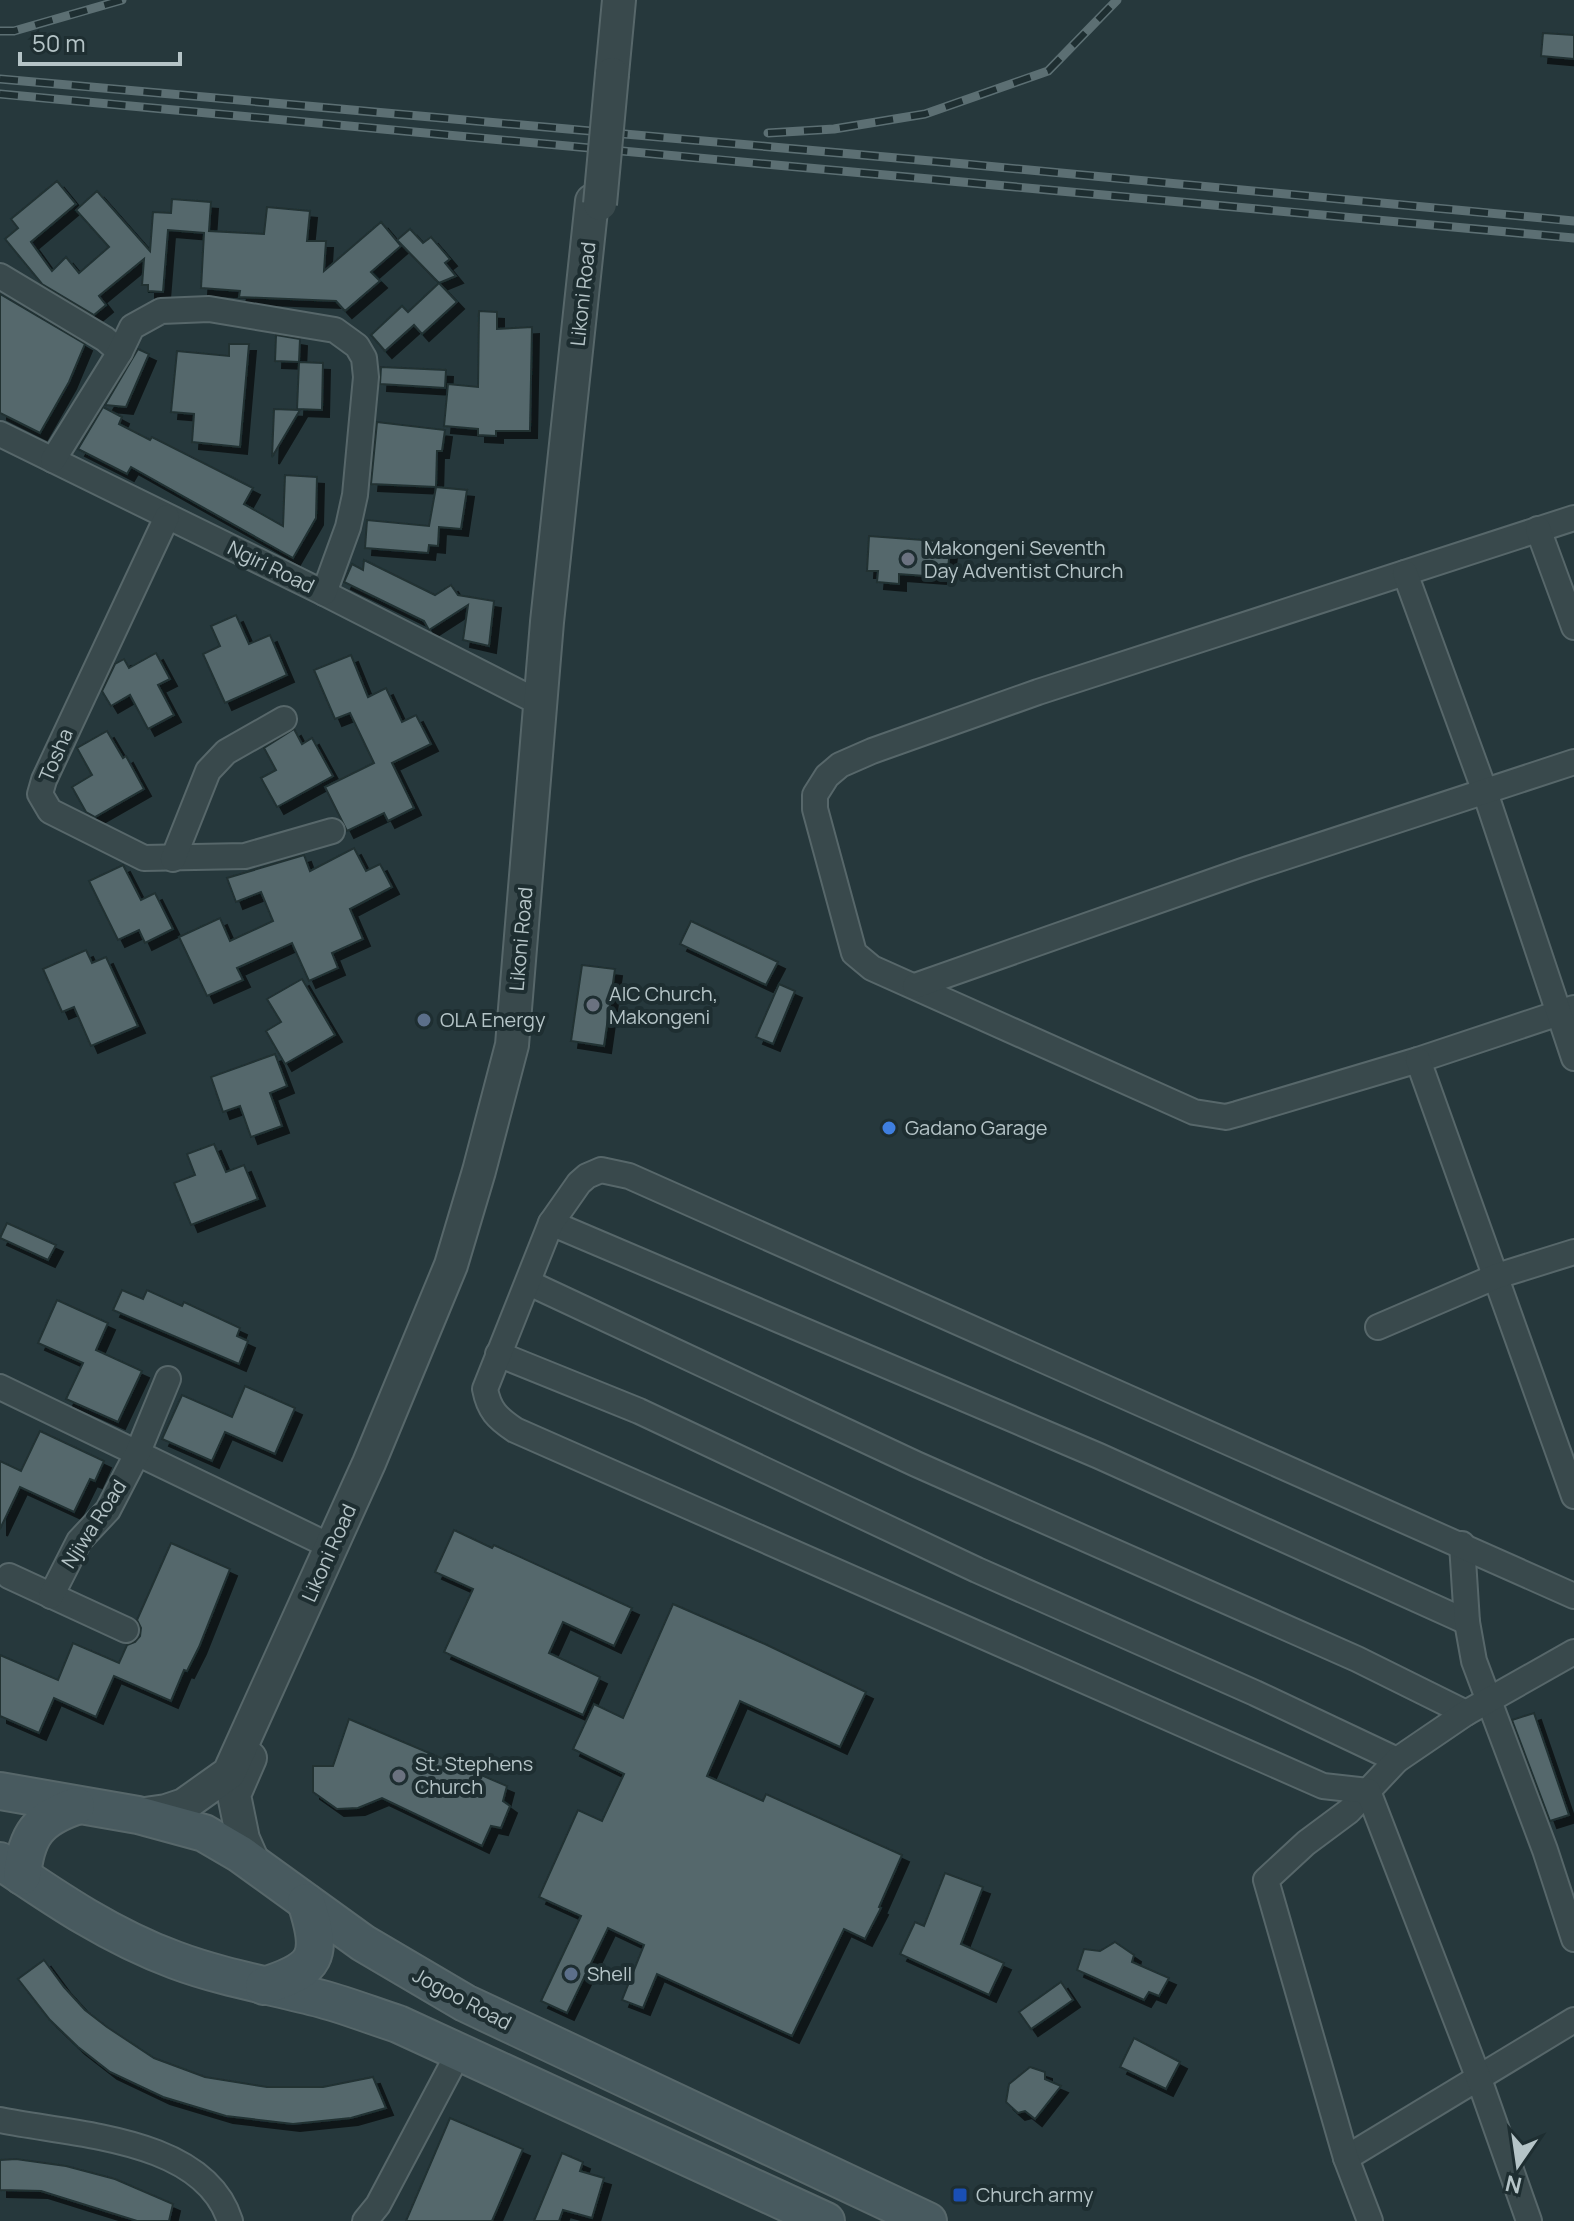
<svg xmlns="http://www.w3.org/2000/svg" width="1574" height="2221" viewBox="0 0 1574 2221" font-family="Manrope,sans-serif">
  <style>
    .building { fill: #54686c; stroke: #203033; stroke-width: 2; filter: url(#shadow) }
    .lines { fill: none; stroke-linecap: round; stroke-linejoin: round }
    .minor-casing { stroke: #57676a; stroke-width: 28 }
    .tertiary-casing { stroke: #57676a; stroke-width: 36 }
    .secondary-casing { stroke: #57676a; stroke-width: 40 }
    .minor { stroke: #39494c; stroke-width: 24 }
    .tertiary { stroke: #39494c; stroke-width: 32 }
    .secondary { stroke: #485a5f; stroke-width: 36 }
    .rail-casing { stroke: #5c6f73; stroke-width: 9 }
    .rail { stroke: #1e2e31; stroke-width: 6; stroke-dasharray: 18; stroke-linecap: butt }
    .tertiary-bridge-casing { stroke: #57676a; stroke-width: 36; stroke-linecap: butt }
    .tertiary-bridge { stroke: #39494c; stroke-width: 32 }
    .worship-dot { fill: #6b7280; stroke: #1e2e31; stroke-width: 3 }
    .service-dot { fill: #5c6f8a; stroke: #1e2e31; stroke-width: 3 }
    .shop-dot { fill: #3f7fe0; stroke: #1e2e31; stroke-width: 3 }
    .transit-dot { fill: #1a4fb4; stroke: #1e2e31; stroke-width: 3 }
    .labels { text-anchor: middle; stroke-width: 8; stroke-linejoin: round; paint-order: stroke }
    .street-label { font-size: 20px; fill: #b5c4c7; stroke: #1e2e31 }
    .poi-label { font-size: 20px; fill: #b5c4c7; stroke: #1e2e31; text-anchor: start }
  </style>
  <defs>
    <filter id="shadow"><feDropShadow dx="7" dy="7" stdDeviation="0" flood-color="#0009"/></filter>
  </defs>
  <rect width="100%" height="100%" fill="#26383c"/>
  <g class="building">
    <path d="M1543 33 1574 35V59L1541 56Z"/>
    <path d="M57 181 76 204 31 242 52 271 66 257 79 273 109 247 76 210 97 191 150 251 153 212 171 213 172 199 211 202 209 231 264 234 267 207 310 211 307 241H326L324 271 381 222 401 246 371 272 380 281 345 311 336 301 239 297 240 291 201 288 204 233 168 230 163 292 148 291V285H142L144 259 99 296 106 305 94 315 42 284 5 239 18 228 11 219Z"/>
    <path d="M410 229 423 243 431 237 450 259 445 263 456 276 439 283 397 240Z"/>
    <path d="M439 283 457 302 422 334 414 325 385 351 371 335 402 306 408 312Z"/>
    <path d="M0 294 85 344 69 382 40 433 0 413Z"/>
    <path d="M479 311 497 312V329L532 327 530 431H496V436L478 435V429L444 426 448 384 478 387Z"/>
    <path d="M276 335 300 339 299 362 275 361Z"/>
    <path d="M229 344H249L240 447 192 442 194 414 171 412 177 351 229 356Z"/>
    <path d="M138 349 149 354 126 407 105 405Z"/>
    <path d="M299 362 323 363 322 410 297 409Z"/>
    <path d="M381 367 446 370 445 388 380 384Z"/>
    <path d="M103 407 122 417 119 424 150 440 152 437 253 488 244 504 283 526 285 475 317 477 316 518 293 558 131 467 127 474 78 449Z"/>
    <path d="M274 409 300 410 272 457Z"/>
    <path d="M377 422 445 430 442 451H437L436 487 371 484Z"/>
    <path d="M436 487 467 490 461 529 439 527 438 546 429 545 428 553 365 548 367 520 429 526Z"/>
    <path d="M869 536 937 541 936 549 950 550 948 568H940L939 577 899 574V584L877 582 878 571H867Z"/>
    <path d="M364 560 435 595 451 585 458 595 494 601 489 646 463 640 468 605 429 630 424 621 344 582 352 564 363 570Z"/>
    <path d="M236 615 249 644 270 635 287 675 225 703 203 654 220 646 211 626Z"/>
    <path d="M156 653 170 679 158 685 174 715 148 729 130 695 111 706 102 691 115 664 124 659 129 668Z"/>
    <path d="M351 655 368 697 386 688 402 722 416 715 431 744 392 763 414 808 388 821 384 813 347 831 325 787 374 763 350 713 335 719 314 670Z"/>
    <path d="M294 729 302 744 312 738 333 776 277 807 261 778 276 770 264 748Z"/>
    <path d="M107 731 123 758 126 756 144 789 95 817 86 812 72 787 92 775 77 748Z"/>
    <path d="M354 848 366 871 380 864 392 887 350 909 363 939 332 953 338 968 309 981 292 943 237 968 243 980 207 996 179 937 220 918 230 941 273 921 261 892 236 902 227 878 304 855 310 871Z"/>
    <path d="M123 865 141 900 155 893 173 929 145 943 139 930 118 940 89 881Z"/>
    <path d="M691 921 778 962 766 985 680 944Z"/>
    <path d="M86 950 92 963 106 957 138 1026 91 1046 74 1007 62 1012 43 969Z"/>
    <path d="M582 965 615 969 604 1046 571 1041Z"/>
    <path d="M302 979 335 1035 285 1064 266 1031 281 1022 267 999Z"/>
    <path d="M779 984 795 991 773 1044 756 1037Z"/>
    <path d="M275 1054 287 1086 270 1093 282 1126 251 1137 240 1106 223 1112 211 1077Z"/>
    <path d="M214 1144 226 1172 244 1165 258 1199 191 1225 174 1183 195 1175 187 1154Z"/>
    <path d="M7 1223 56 1245 48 1260 0 1238Z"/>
    <path d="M122 1290 143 1299 147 1290 182 1306 184 1302 240 1328 237 1336 248 1341 239 1364 113 1310Z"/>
    <path d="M57 1300 108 1323 96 1350 142 1371 118 1422 66 1399 83 1363 38 1343Z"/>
    <path d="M245 1386 295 1408 275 1454 225 1432 212 1461 162 1439 182 1395 232 1417Z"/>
    <path d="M40 1431 104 1461 95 1481 90 1479 74 1512 20 1487 0 1529V1461L21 1471Z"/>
    <path d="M454 1530 492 1548 494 1545 632 1608 614 1646 563 1622 549 1653 600 1677 583 1715 444 1652 473 1589 435 1572Z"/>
    <path d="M171 1543 230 1569 199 1647 187 1671 184 1670 171 1701 114 1676 96 1717 54 1698 39 1733 0 1716V1655L58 1680 73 1643 119 1663 127 1645 135 1642 140 1636 141 1628 137 1620Z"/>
    <path d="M673 1604 765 1644 866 1692 840 1747 740 1701 707 1776 763 1801 766 1794 902 1855 879 1907 881 1908 865 1939 844 1929 792 2036 657 1974 643 2008 622 2000 644 1945 608 1928 567 2013 541 2001 581 1916 539 1897 578 1810 602 1821 624 1774 573 1749 594 1704 623 1718Z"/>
    <path d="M1534 1713 1569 1815 1550 1821 1512 1720Z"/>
    <path d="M349 1719 507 1786 503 1801 510 1806 501 1828 491 1826 482 1846 382 1798 358 1808 337 1809 313 1792V1766H333Z"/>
    <path d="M945 1873 983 1887 961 1944 1004 1963 989 1995 900 1954 915 1922 924 1926Z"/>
    <path d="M1115 1942 1134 1955 1132 1962 1169 1978 1159 1996 1149 1992 1144 2000 1077 1970 1084 1949 1100 1951Z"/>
    <path d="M44 1960 64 1987 85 2010 107 2027 154 2058 205 2077 267 2087H323L373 2077 386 2108 351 2118 293 2124 226 2116 163 2097 110 2072 78 2047 50 2020 18 1979Z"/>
    <path d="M1061 1982 1073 2000 1031 2029 1019 2012Z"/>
    <path d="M1134 2038 1180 2062 1166 2089 1120 2067Z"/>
    <path d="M1030 2067 1045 2072V2079L1061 2086 1035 2119 1025 2111 1018 2113 1006 2102 1009 2084Z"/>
    <path d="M450 2118 523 2149 492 2221H406Z"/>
    <path d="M562 2153 583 2162 580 2171 604 2178 592 2218 563 2210 559 2221H534Z"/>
    <path d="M16 2159 66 2166 115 2179 173 2204 169 2221H137L41 2191 0 2190V2160Z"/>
  </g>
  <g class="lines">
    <defs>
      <g id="minor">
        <path d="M0 276 105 339 120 352"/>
        <path d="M0 434 324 593 540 703"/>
        <path d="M53 460 120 352 132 327 161 311 209 309 335 330 357 346 364 358 366 377 355 495 348 527 324 593"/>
        <path d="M167 517 44 780 40 794 50 811 144 858 245 856 332 831"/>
        <path d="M1574 518 1038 692 872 751 840 765 827 776 815 795V809L854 953 872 968 1194 1112 1226 1117 1237 1114 1418 1060 1574 1008"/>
        <path d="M1538 529 1574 627"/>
        <path d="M1405 573 1485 792 1574 1058"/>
        <path d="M173 859 208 771 226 752 284 719"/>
        <path d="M915 986 1248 869 1574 762"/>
        <path d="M1418 1060 1574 1496"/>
        <path d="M551 1223 1099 1456 1467 1622"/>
        <path d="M529 1283 916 1464 1357 1659 1466 1713"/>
        <path d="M1378 1327 1497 1276 1574 1252"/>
        <path d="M498 1354 639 1411 977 1570 1255 1693 1397 1760"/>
        <path d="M0 1387 332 1547"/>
        <path d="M1462 1544 1467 1622 1474 1661 1545 1850 1574 1939"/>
        <path d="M9 1576 126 1630"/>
        <path d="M51 1596 79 1541 108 1510 138 1452 168 1379"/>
        <path d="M0 2120C71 2135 204 2137 230 2221"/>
        <path d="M1346 2158 1574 2020"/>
        <path d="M365 2221 378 2205 459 2052"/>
        <path d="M1370 2221 1346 2158 1266 1880 1306 1843 1349 1811 1397 1760 1466 1713 1574 1652"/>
        <path d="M1529 2221 1479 2079 1368 1791 1323 1786 515 1430C497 1418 489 1410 485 1389L551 1223 579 1183 587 1176 601 1170 629 1176 1574 1596"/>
      </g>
      <g id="tertiary">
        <path d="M612 74 619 0"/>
        <path d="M250 1758 234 1795 243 1839 254 1864"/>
        <path d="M138 1815 166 1811 184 1805 229 1773 369 1463 451 1265 479 1171 512 1045 547 622 592 201"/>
      </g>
      <g id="secondary">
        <path d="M0 1791 138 1815 204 1833 240 1854 363 1943 465 2003 928 2221"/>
        <path d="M0 1861C56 1899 110 1936 175 1960 223 1978 273 1986 322 1999 348 2006 373 2016 398 2024L826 2221"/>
        <path d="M22 1876C26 1835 38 1819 76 1806"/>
        <path d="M264 1986C317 1969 324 1957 306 1902"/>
      </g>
    </defs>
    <use href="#minor" class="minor-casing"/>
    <use href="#tertiary" class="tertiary-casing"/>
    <use href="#secondary" class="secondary-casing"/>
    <use href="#minor" class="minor"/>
    <use href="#tertiary" class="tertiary"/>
    <use href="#secondary" class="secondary"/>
    <defs>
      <g id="rail">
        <path d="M0 31H14L122 0"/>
        <path d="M0 79 965 164 1574 221"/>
        <path d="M0 94 1574 238"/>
        <path d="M768 133 834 129 925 114 1048 71 1117 0"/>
      </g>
    </defs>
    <use href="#rail" class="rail-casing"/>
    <use href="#rail" class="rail"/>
    <defs>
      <path id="tertiary-bridge" d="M600 204 612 74"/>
    </defs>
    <use href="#tertiary-bridge" class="tertiary-bridge-casing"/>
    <use href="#tertiary-bridge" class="tertiary-bridge"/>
  </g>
  <g class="worship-dot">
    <circle cx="908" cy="559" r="8"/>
    <circle cx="593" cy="1005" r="8"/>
    <circle cx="399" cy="1776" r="8"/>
  </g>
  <g class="service-dot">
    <circle cx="424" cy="1020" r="8"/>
    <circle cx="571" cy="1974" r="8"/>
  </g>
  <circle class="shop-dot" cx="889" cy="1128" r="8"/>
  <rect class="transit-dot" x="952" y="2187" width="16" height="16" rx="4"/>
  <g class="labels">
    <g class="street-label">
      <text transform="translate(583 294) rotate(-84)" y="7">Likoni Road</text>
      <text transform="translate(271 567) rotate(26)" y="7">Ngiri Road</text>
      <text transform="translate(56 755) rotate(-67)" y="7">Tosha</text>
      <text transform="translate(521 939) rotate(-85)" y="7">Likoni Road</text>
      <text transform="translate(94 1524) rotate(-57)" y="7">Njiwa Road</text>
      <text transform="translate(329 1553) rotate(-66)" y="7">Likoni Road</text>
      <text transform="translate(462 1999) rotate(28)" y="7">Jogoo Road</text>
    </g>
    <g class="poi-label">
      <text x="924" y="555">Makongeni Seventh<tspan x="924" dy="23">Day Adventist Church</tspan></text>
      <text x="609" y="1001">AIC Church,<tspan x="609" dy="23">Makongeni</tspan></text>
      <text x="440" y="1027">OLA Energy</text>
      <text x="905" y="1135">Gadano Garage</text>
      <text x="415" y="1771">St. Stephens<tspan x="415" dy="23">Church</tspan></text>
      <text x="587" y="1981">Shell</text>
      <text x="976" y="2202">Church army</text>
    </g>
  </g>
  <g transform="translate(1518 2165) rotate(193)" stroke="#1e2e31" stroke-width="6" paint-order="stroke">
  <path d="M0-6L14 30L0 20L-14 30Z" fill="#b5c4c7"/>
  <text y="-12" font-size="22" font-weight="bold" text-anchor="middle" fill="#b5c4c7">N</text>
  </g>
  <path d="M20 52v12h160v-12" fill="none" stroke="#b5c4c7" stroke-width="4"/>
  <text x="32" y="52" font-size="24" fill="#b5c4c7" stroke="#1e2e31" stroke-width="6" paint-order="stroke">50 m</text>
</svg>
